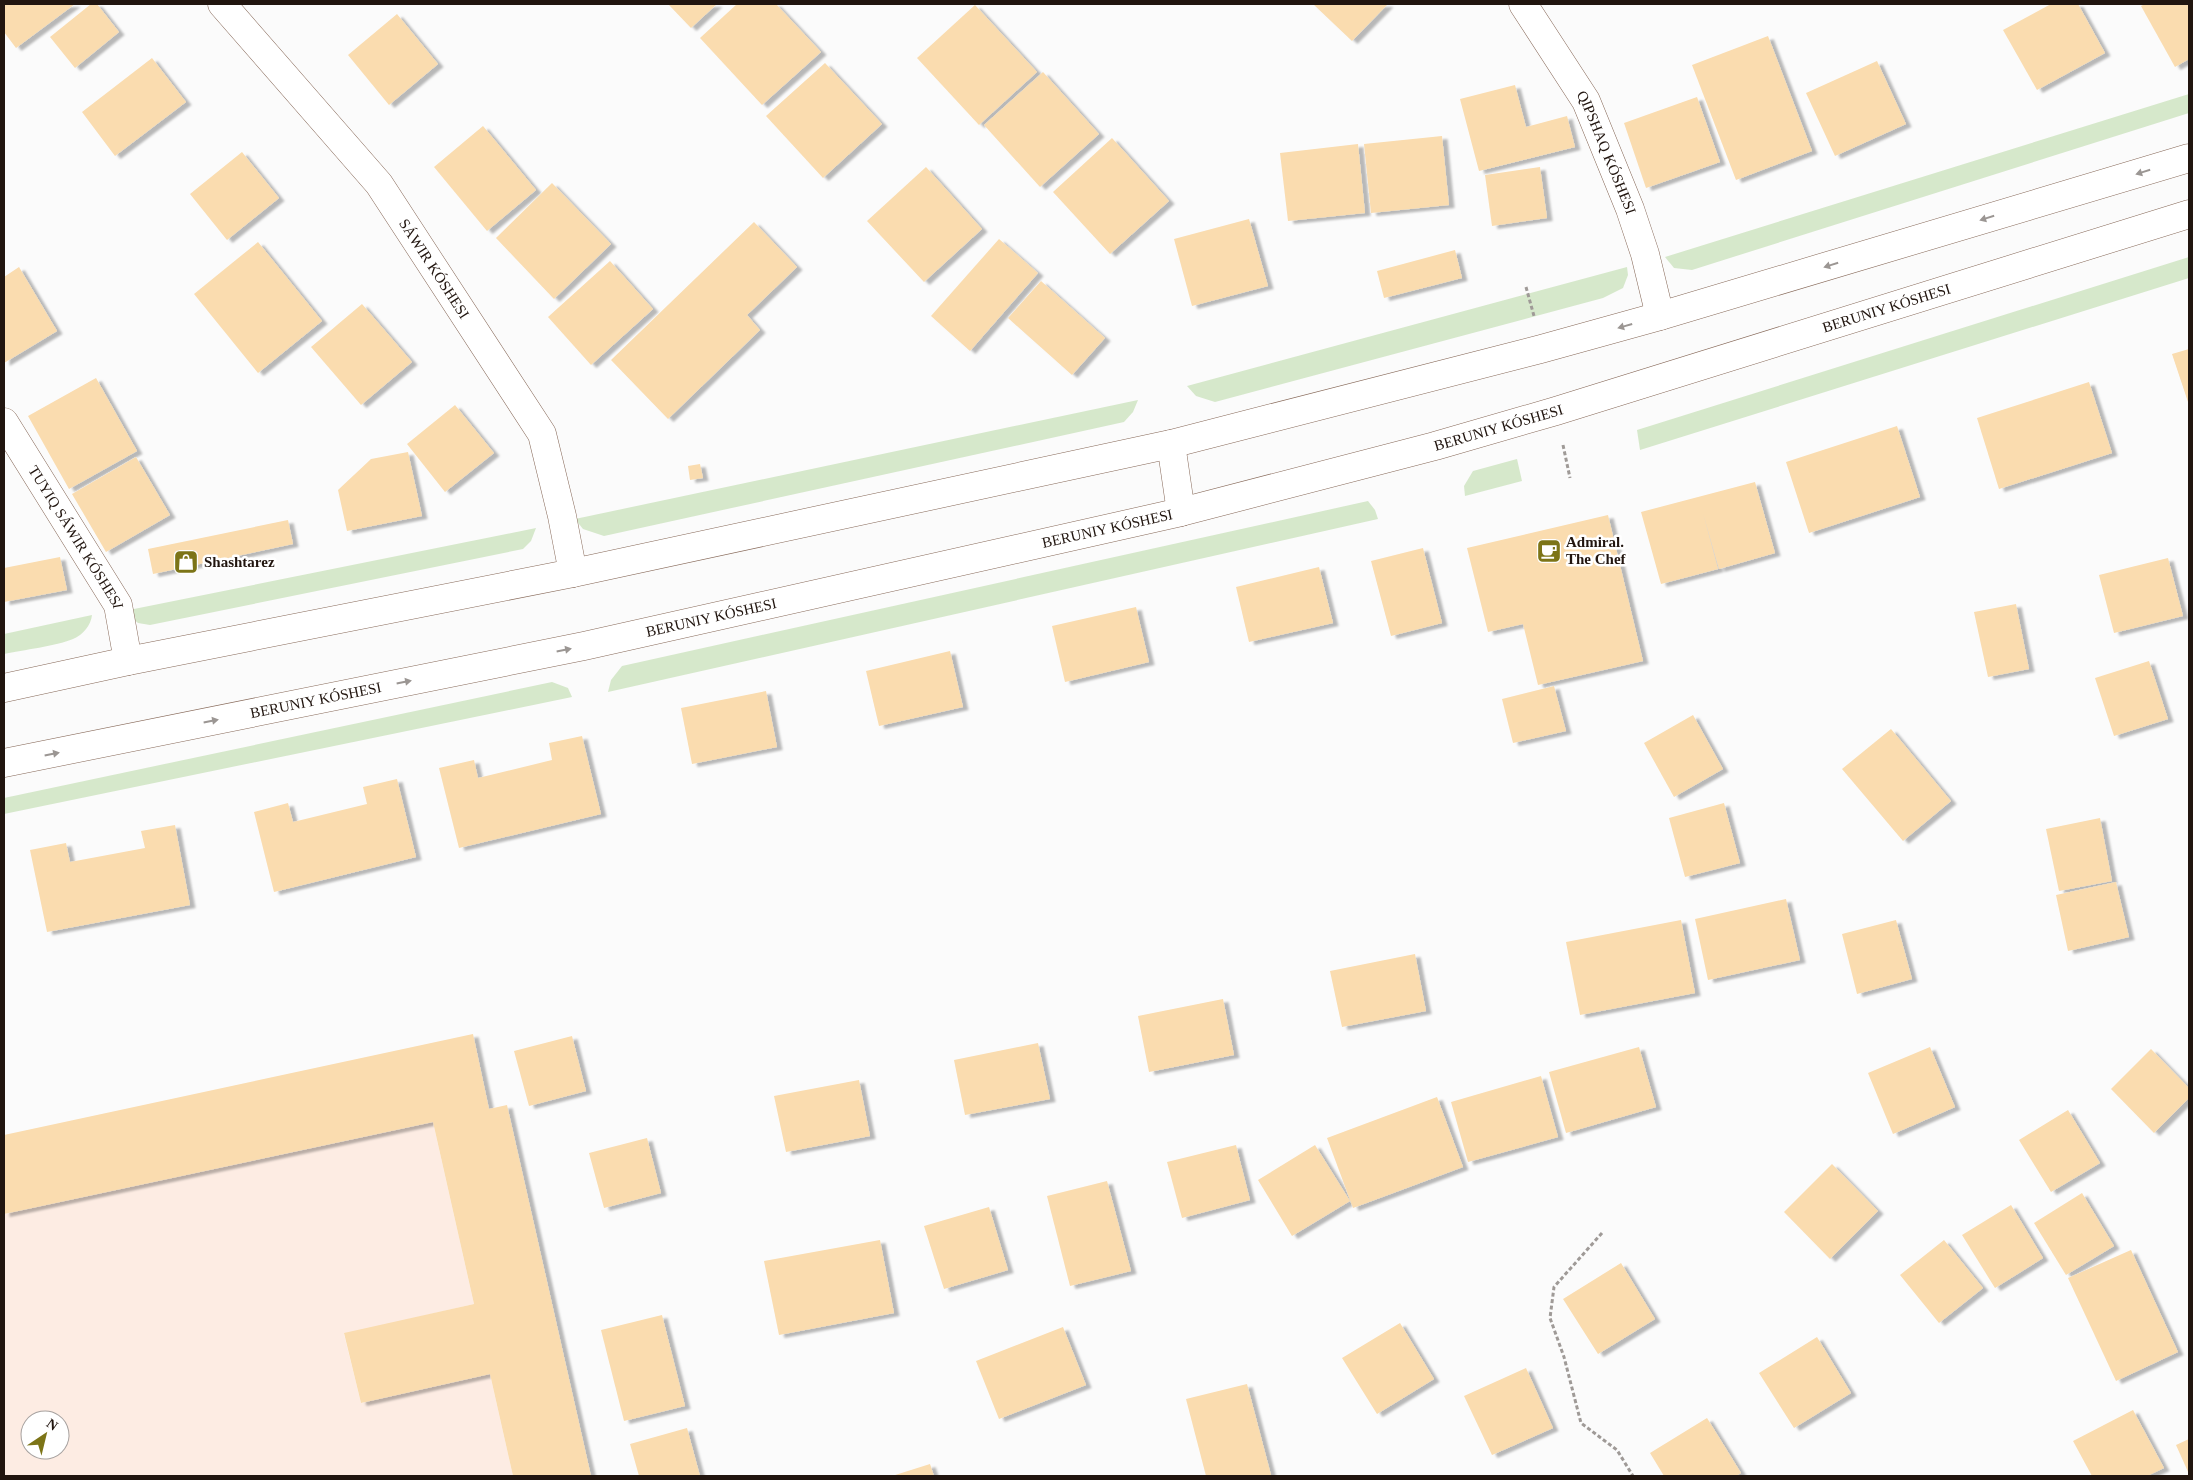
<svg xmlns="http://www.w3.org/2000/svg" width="2193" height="1480" viewBox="0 0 2193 1480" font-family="'Times New Roman',serif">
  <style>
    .built { fill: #fdece3; fill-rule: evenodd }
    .green { fill: #d6e8cb }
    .building { fill: #fadcaf; filter: url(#shadow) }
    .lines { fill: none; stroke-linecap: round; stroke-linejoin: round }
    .minor-casing { stroke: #876959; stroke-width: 29 }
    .path { stroke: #9f9a97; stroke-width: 3; stroke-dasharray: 4 2.5; stroke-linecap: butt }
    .minor { stroke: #fff; stroke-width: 28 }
    .oneway { fill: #9b9693 }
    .labels { text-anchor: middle; stroke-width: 5; stroke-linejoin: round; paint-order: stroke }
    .street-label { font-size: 15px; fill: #21150f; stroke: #fff }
    .poi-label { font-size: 15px; font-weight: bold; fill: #21150f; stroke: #fff; text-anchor: start }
  </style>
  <defs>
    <filter id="shadow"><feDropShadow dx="5.5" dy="3" stdDeviation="1" flood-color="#0004"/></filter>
  </defs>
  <rect width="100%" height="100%" fill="#fbfbfb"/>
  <path class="built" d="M433 1122 474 1304 344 1334 361 1403 490 1374 513 1476H4V1214ZM30 1420H60V1450H30Z"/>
  <g class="green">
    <path d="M2189 94V113L1692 270 1674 268 1665 257Z"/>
    <path d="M2189 257V278L1640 450 1637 430Z"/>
    <path d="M1627 267 1628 275 1623 288 1603 298 1215 402 1196 396 1187 386Z"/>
    <path d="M1138 400 1133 412 1124 422 604 536 583 529 575 519Z"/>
    <path d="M1517 459 1522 481 1465 496 1464 486 1473 471Z"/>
    <path d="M1368 501 1375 510 1378 519 608 692 611 680 622 666Z"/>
    <path d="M536 528 531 541 523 549 150 625 138 623 124 611Z"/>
    <path d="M92 615C91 625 83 635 73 639 56 646 23 650 4 654V634Z"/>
    <path d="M552 682 568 688 572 697 4 814V798Z"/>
  </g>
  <g class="building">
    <path d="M4 4H75L16 48 4 32Z"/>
    <path d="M91 4H97L119 32 75 68 50 37Z"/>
    <path d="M668 4H717L691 28Z"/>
    <path d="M737 4H776L821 52 762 105 700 38Z"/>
    <path d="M1313 4H1388L1352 41Z"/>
    <path d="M2051 4H2078L2105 53 2037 90 2003 30Z"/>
    <path d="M2145 4H2189V59L2175 67 2141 6Z"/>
    <path d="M975 5 1037 72 979 125 917 58Z"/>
    <path d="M397 14 438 64 389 105 348 55Z"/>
    <path d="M1768 36 1812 151 1736 180 1692 65Z"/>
    <path d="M152 58 186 102 115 156 82 112Z"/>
    <path d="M1877 61 1906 124 1835 156 1806 93Z"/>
    <path d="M825 63 882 124 823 178 766 116Z"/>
    <path d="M1043 72 1099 134 1040 187 984 125Z"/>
    <path d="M1515 85 1526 127 1567 116 1575 147 1479 171 1460 99Z"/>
    <path d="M1697 97 1720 162 1646 188 1624 123Z"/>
    <path d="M483 126 536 190 487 231 434 167Z"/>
    <path d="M1442 136 1449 205 1371 213 1364 144Z"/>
    <path d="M1112 138 1169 201 1110 254 1053 192Z"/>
    <path d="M1358 144 1365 213 1288 221 1280 153Z"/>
    <path d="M242 152 279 198 227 240 190 194Z"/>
    <path d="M926 167 982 229 924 282 867 221Z"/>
    <path d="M1540 167 1547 218 1492 226 1485 175Z"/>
    <path d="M552 183 611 244 554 299 496 238Z"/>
    <path d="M1249 219 1268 286 1192 306 1174 239Z"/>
    <path d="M754 222 797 267 747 315 760 330 668 419 611 360Z"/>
    <path d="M999 239 1038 273 970 351 931 316Z"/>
    <path d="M258 242 322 321 258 373 194 294Z"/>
    <path d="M1455 250 1462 278 1384 298 1377 271Z"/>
    <path d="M610 261 653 309 591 365 548 317Z"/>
    <path d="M19 267 57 331 4 363V277Z"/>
    <path d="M1041 281 1105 338 1072 375 1008 318Z"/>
    <path d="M362 304 412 362 361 405 311 347Z"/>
    <path d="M2189 349V405L2172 354Z"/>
    <path d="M96 378 137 451 69 489 28 416Z"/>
    <path d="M2089 382 2112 453 1999 489 1977 418Z"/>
    <path d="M455 405 494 453 445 492 407 444Z"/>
    <path d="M1897 426 1920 497 1809 533 1786 462Z"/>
    <path d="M408 452 422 516 347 531 338 490 371 459Z"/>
    <path d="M136 457 170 515 106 552 72 494Z"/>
    <path d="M700 464 703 478 690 480 688 466Z"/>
    <path d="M1755 482 1775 553 1719 569 1703 513 1718 569 1661 584 1641 512Z"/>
    <path d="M1608 515 1643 661 1538 685 1523 624 1488 632 1467 548Z"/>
    <path d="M288 520 293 544 153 574 148 549Z"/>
    <path d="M1423 548 1442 623 1391 636 1371 561Z"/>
    <path d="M60 557 67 590 4 602V568Z"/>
    <path d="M2168 558 2183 616 2114 633 2099 575Z"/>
    <path d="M1319 567 1333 623 1249 642 1236 587Z"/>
    <path d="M2016 604 2029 669 1988 677 1974 612Z"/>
    <path d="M1136 607 1149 662 1065 682 1052 626Z"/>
    <path d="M950 651 963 707 879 726 866 671Z"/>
    <path d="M2149 661 2168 719 2114 736 2095 678Z"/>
    <path d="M1554 686 1566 731 1513 743 1502 699Z"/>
    <path d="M766 691 777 747 692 764 681 708Z"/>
    <path d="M1693 715 1723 769 1674 797 1644 743Z"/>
    <path d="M1891 729 1951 801 1903 841 1842 769Z"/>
    <path d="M582 736 601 814 459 848 439 768 474 760 478 778 552 760 549 743Z"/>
    <path d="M397 779 416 857 274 892 254 812 288 803 293 822 367 804 363 787Z"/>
    <path d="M1724 803 1740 863 1685 877 1669 818Z"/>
    <path d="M2100 818 2112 881 2059 891 2046 829Z"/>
    <path d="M175 825 190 905 47 932 30 850 66 843 70 862 145 848 141 831Z"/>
    <path d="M2116 882 2129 937 2068 951 2056 895Z"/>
    <path d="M1786 899 1800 960 1708 980 1695 919Z"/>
    <path d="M1681 920 1695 993 1580 1015 1566 942Z"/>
    <path d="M1896 920 1912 979 1857 994 1842 934Z"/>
    <path d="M1415 954 1426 1011 1342 1027 1330 971Z"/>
    <path d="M1223 999 1234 1055 1149 1072 1138 1016Z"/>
    <path d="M473 1034 489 1109 507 1105 591 1476H513L490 1374 361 1403 344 1333 474 1304 433 1122 4 1214V1135Z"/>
    <path d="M572 1036 586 1091 529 1106 514 1051Z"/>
    <path d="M1038 1043 1050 1099 965 1115 954 1060Z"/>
    <path d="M1639 1047 1656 1107 1566 1133 1549 1072Z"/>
    <path d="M1930 1047 1955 1107 1893 1134 1868 1073Z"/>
    <path d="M2151 1049 2189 1088V1098L2154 1133 2111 1089Z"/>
    <path d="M1541 1076 1558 1137 1468 1162 1451 1102Z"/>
    <path d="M859 1080 870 1136 786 1152 774 1096Z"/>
    <path d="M1437 1097 1463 1167 1353 1208 1327 1138Z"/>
    <path d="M2068 1110 2100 1163 2051 1192 2019 1140Z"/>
    <path d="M647 1138 661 1193 604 1208 589 1153Z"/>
    <path d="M1236 1145 1250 1200 1182 1218 1167 1162Z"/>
    <path d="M1315 1145 1350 1201 1292 1236 1258 1180Z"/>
    <path d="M1832 1164 1878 1211 1830 1259 1784 1212Z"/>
    <path d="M1107 1181 1131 1271 1070 1286 1047 1196Z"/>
    <path d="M2082 1193 2114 1246 2066 1275 2034 1223Z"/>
    <path d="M2011 1205 2043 1258 1995 1288 1962 1235Z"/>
    <path d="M989 1207 1008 1270 944 1289 924 1226Z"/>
    <path d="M880 1240 894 1313 779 1335 764 1261Z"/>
    <path d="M1944 1240 1983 1288 1939 1323 1900 1275Z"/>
    <path d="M2131 1250 2178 1352 2116 1381 2068 1278Z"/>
    <path d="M1621 1263 1655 1319 1598 1354 1563 1299Z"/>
    <path d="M662 1315 685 1406 624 1421 601 1330Z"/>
    <path d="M1400 1323 1434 1379 1377 1414 1342 1358Z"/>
    <path d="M1063 1327 1086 1385 999 1419 976 1361Z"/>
    <path d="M1817 1337 1851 1393 1794 1428 1759 1373Z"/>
    <path d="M1526 1368 1553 1428 1492 1455 1464 1396Z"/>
    <path d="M1247 1384 1271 1475 1264 1476H1206L1186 1399Z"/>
    <path d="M2133 1410 2164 1468 2147 1476H2092L2073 1441Z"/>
    <path d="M1707 1418 1741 1473 1736 1476H1664L1650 1453Z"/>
    <path d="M687 1428 700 1476H639L630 1444Z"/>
    <path d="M2189 1439V1474L2176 1445Z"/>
    <path d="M930 1464 934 1476H892Z"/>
  </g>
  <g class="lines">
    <defs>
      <g id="minor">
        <path id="s1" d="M222 4 379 184 542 434 562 516 573 573"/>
        <path id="s2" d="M1523 4 1586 101 1630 209 1645 254 1660 316"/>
        <path id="s3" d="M4 422 118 605 128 661"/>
        <path d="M1171 444 1181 512"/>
        <path d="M4 688 128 661 573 573 1171 444 1541 349 1660 316 2189 158"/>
        <path id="s4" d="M4 763 584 646 1181 512 1435 446 1556 411 2189 214"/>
      </g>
    </defs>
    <use href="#minor" class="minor-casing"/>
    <g class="path">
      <path d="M1526 287 1534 316"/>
      <path d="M1563 445 1570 478"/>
      <path d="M1602 1233 1554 1287 1550 1318 1564 1357 1581 1423 1617 1450 1633 1476"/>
    </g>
    <use href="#minor" class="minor"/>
  </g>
  <defs><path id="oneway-solid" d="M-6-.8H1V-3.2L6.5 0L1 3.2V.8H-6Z" transform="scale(1.25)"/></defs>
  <g class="oneway">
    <use href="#oneway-solid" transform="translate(2143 172) rotate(163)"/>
    <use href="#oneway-solid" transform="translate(1987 218) rotate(163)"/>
    <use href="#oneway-solid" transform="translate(1831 265) rotate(163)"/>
    <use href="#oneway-solid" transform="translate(1625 326) rotate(164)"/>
    <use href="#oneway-solid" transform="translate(564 650) rotate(-11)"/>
    <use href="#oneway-solid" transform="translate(404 682) rotate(-11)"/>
    <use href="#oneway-solid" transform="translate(211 721) rotate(-11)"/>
    <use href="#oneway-solid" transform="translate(52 754) rotate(-11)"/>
  </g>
  <defs>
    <symbol id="cafe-square" viewBox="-11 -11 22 22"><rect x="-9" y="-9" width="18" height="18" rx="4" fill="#7c7417" stroke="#fff"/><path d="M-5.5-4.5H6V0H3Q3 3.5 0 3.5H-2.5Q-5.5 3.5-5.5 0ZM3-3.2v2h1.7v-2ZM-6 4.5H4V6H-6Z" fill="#fff"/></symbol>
    <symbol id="shop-square" viewBox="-11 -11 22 22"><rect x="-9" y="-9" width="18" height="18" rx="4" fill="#7c7417" stroke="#fff"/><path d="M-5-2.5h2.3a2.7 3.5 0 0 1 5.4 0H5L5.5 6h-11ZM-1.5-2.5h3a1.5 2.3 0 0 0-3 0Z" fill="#fff"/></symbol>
  </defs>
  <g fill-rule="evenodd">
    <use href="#cafe-square" x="1535" y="537" width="28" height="28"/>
    <use href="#shop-square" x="172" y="548" width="28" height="28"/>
  </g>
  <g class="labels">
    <g class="street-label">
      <text dy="5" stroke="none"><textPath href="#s2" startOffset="171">QIPSHAQ KÓSHESI</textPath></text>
      <text dy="5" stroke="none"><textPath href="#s1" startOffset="340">SÁWIR KÓSHESI</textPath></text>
      <text dy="5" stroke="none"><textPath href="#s4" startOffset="1938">BERUNIY KÓSHESI</textPath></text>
      <text dy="5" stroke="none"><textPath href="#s4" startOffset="1532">BERUNIY KÓSHESI</textPath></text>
      <text dy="5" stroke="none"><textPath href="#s4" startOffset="1128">BERUNIY KÓSHESI</textPath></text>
      <text dy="5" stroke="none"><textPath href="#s3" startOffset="136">TUYIQ SÁWIR KÓSHESI</textPath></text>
      <text dy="5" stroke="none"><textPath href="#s4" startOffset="722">BERUNIY KÓSHESI</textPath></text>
      <text dy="5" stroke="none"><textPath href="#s4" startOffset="318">BERUNIY KÓSHESI</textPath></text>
    </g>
    <g class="poi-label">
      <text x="1566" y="547">Admiral.<tspan x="1566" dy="17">The Chef</tspan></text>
      <text x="204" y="567">Shashtarez</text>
    </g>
  </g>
  <rect width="2193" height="1480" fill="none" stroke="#21150f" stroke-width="10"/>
  <g transform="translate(45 1435) rotate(35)"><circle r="24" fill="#ffffff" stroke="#a6a19f"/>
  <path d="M0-4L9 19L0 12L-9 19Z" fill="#7c7417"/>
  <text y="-8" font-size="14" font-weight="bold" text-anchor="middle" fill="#21150f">N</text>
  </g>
</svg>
